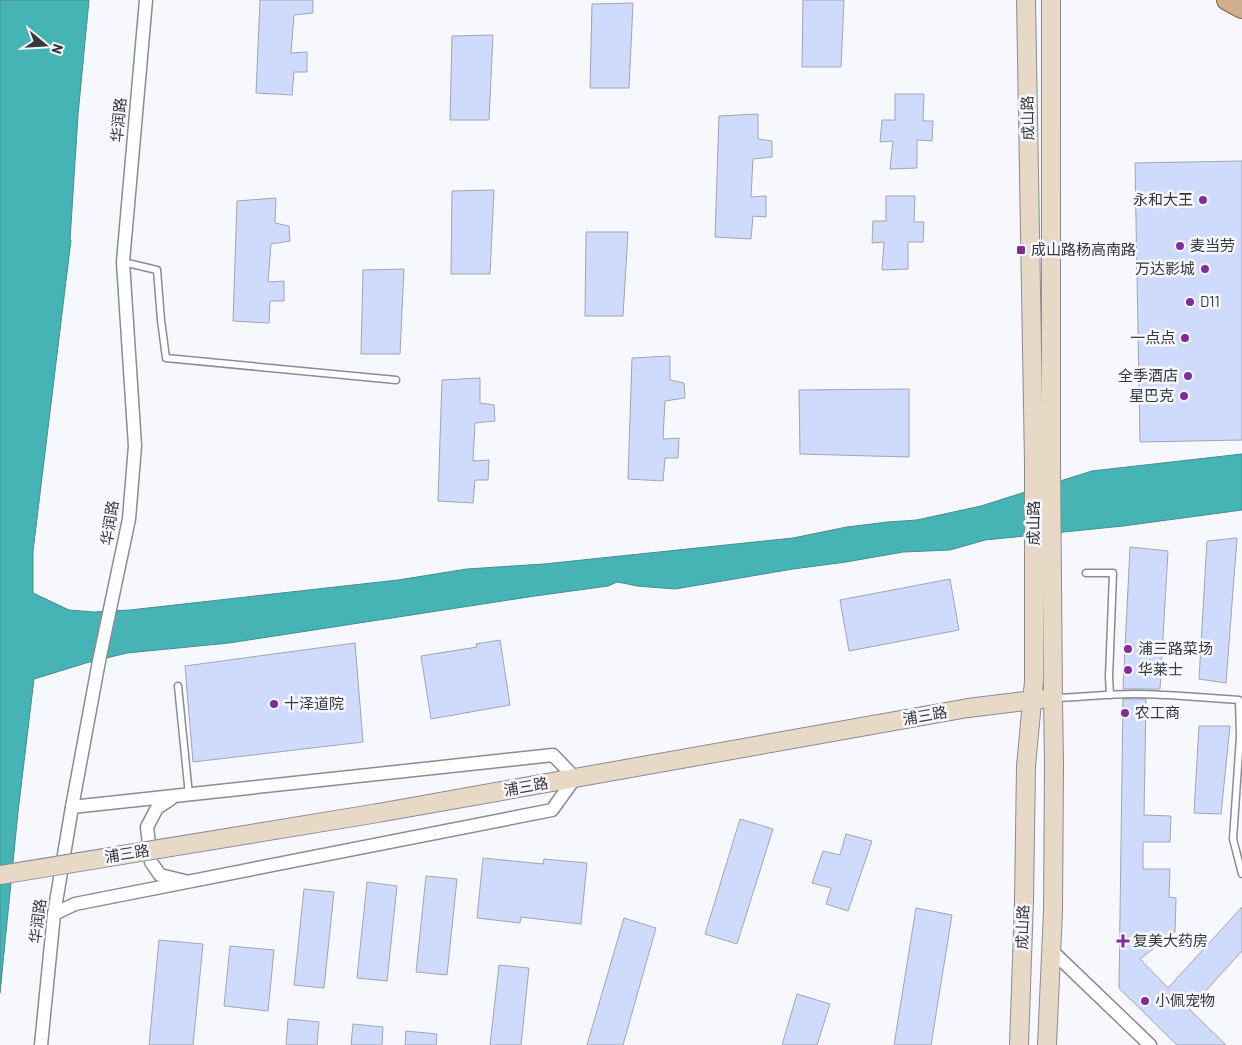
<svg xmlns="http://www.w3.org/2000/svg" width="1242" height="1045" viewBox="0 0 1242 1045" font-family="Barlow,'Noto Sans SC',sans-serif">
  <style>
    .water { fill: #46b3b5; stroke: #428e91 }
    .building { fill: #cedbfd; stroke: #a2a5ae }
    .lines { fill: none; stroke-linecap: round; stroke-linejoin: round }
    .lane-casing { stroke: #898c95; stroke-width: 9 }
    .street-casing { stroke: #898c95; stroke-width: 15 }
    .secondary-casing { stroke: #898c95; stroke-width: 20 }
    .primary-casing { stroke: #86643f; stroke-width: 22 }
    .lane { stroke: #fff; stroke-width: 6 }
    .street { stroke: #fff; stroke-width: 12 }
    .secondary { stroke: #e8d8c6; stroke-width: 18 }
    .primary { stroke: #d0b08c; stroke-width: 20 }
    .secondary-bridge-casing { stroke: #898c95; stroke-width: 20; stroke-linecap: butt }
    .secondary-bridge { stroke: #e8d8c6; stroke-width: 18 }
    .poi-dot { fill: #822c9a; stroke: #f6f8fe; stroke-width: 2 }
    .labels { text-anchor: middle; stroke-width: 5; stroke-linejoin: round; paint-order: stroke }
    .street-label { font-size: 15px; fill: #37383c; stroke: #f6f8fe }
    .poi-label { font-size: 15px; fill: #37383c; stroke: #f6f8fe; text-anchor: start }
  </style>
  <rect width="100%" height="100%" fill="#f6f8fe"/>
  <path class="water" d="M0 0H89L78 115 70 240H71L33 551V593L69 610 94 612 130 610 398 580 467 569 544 564 793 538 847 527 888 522 917 520 981 506 1092 471 1242 454V510L1123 526 985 540 950 550 903 552 846 562 793 569 675 589 637 586 628 584 617 582 608 586 535 596 229 643 127 653 86 663 34 679 18 812 0 993Z"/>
  <g class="building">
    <path d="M260 0H313V13L294 15 291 53 307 52V72H294L292 95 256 93Z"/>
    <path d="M803 0H844L841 67H802Z"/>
    <path d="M633 3 629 88H590L592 4Z"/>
    <path d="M493 35 489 120H450L452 36Z"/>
    <path d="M895 94H924L923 121H933L932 141 917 140V168L890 169 893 141 880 142 882 120H895Z"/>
    <path d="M758 114V139L772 141V157L753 159 751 197 766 196V217L753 216 751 239 715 237 719 116Z"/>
    <path d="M1242 161V440L1140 442 1135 163Z"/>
    <path d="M494 190 490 274H451L452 191Z"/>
    <path d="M886 196H915L914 222H924L923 242H908V269L882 270 884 242 872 243 873 221H886Z"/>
    <path d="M276 198 275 223 289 226 290 241 271 244 268 282 284 281V301H270L269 323 233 321 237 201Z"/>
    <path d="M586 232H628L623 316H585Z"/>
    <path d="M404 269 400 354H361L363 270Z"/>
    <path d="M670 356V380L684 383 685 398 665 401 663 439 679 438 678 458H665L663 481 628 479 632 358Z"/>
    <path d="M480 378V403L494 405 495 421 475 423 473 461 489 460 488 480H475L473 503 438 501 442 380Z"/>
    <path d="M909 389V457L800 454 799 390Z"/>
    <path d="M1237 538 1226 683 1199 679 1207 541Z"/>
    <path d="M1130 547 1168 551 1160 689H1123Z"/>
    <path d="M950 579 959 630 849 651 840 600Z"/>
    <path d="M500 640 510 705 431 719 421 656 477 647 476 644Z"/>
    <path d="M355 643 363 742 193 762 185 666Z"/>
    <path d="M1123 699H1146L1144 815 1171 816 1170 842H1143V869H1170L1169 897 1176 898 1175 932 1140 959 1168 988 1242 907V951L1189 1009 1226 1045H1177L1119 988Z"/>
    <path d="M1199 726H1230L1221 814 1194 813Z"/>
    <path d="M740 819 773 829 737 944 705 934Z"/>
    <path d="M846 834 872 841 848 911 826 904 831 888 812 883 823 851 840 855Z"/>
    <path d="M483 858 543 864 544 859 587 863 581 924 521 917 520 923 477 918Z"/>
    <path d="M426 876 457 879 447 975 416 972Z"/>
    <path d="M367 882 397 886 387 981 357 978Z"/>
    <path d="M304 889 334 892 324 988 294 985Z"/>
    <path d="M916 908 952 915 931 1045H894Z"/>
    <path d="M624 918 656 928 623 1045H587Z"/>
    <path d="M159 940 203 944 193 1045H149Z"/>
    <path d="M230 946 274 950 268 1011 224 1006Z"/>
    <path d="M499 965 529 968 521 1045H490Z"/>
    <path d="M797 994 830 1004 817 1045H782Z"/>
    <path d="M288 1019 319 1022 317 1045H286Z"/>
    <path d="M353 1024 383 1027 382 1045H351Z"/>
    <path d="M406 1031 437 1034 436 1045H405Z"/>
  </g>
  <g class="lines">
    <defs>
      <g id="lane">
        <path d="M123 262 157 270 161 320 166 358 396 380"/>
        <path d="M1086 573H1113L1109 677 1110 695"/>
        <path d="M178 686 189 795"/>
        <path d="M1054 698C1081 697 1108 694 1135 694 1170 694 1204 698 1239 700L1240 737 1233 839 1242 874"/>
      </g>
      <g id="street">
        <path d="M171 799 157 808 147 827 151 862 160 875 185 881"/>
        <path d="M54 914 75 904 552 810 575 778 553 755 72 807"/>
        <path d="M1051 950 1150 1045"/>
        <path d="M41 1045 54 914 72 807 99 661 129 519 135 446 123 262 146 0"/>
      </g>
      <g id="secondary">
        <path d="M378 813 968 708 1042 699"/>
        <path d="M1019 1045 1024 901 1026 766 1034 681V464L1026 0"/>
        <path d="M1047 1045 1053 911 1054 764 1053 698 1051 462V0"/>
      </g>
      <path id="primary" d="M1227 0 1242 8"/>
    </defs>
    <use href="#lane" class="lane-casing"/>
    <use href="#street" class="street-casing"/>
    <use href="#secondary" class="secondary-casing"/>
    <use href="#primary" class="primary-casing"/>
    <use href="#lane" class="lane"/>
    <use href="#street" class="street"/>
    <use href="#secondary" class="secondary"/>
    <use href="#primary" class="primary"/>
    <defs>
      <path id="secondary-bridge" d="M0 875 378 813"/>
    </defs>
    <use href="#secondary-bridge" class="secondary-bridge-casing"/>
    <use href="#secondary-bridge" class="secondary-bridge"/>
  </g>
  <g class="poi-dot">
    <circle cx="1203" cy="200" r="5"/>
    <circle cx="1180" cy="246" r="5"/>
    <rect x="1016" y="245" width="10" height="10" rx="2.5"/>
    <circle cx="1205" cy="269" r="5"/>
    <circle cx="1190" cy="302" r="5"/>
    <circle cx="1185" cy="338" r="5"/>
    <circle cx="1188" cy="376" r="5"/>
    <circle cx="1184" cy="396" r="5"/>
    <circle cx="1128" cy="649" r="5"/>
    <circle cx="1128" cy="670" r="5"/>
    <circle cx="274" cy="704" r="5"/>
    <circle cx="1125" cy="713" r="5"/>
    <path d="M1120.5 933.5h5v5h5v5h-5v5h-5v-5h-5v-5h5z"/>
    <circle cx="1145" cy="1001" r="5"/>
  </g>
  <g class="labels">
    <g class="street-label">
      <text transform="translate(1028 118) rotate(-91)" y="5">成山路</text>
      <text transform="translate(119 120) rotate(-85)" y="5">华润路</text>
      <text transform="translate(110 523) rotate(-81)" y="5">华润路</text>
      <text transform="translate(1034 523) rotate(-90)" y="5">成山路</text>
      <text transform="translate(925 716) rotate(-10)" y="5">浦三路</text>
      <text transform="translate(526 787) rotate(-10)" y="5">浦三路</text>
      <text transform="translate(127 854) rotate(-9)" y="5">浦三路</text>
      <text transform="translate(38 921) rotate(-83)" y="5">华润路</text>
      <text transform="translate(1023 927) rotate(-88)" y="5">成山路</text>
    </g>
    <g class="poi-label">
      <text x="1193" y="205" text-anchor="end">永和大王</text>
      <text x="1190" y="251">麦当劳</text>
      <text x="1031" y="255">成山路杨高南路</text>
      <text x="1195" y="274" text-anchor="end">万达影城</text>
      <text x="1200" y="307">D11</text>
      <text x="1175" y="343" text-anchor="end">一点点</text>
      <text x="1178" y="381" text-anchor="end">全季酒店</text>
      <text x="1174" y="401" text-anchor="end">星巴克</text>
      <text x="1138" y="654">浦三路菜场</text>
      <text x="1138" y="675">华莱士</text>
      <text x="284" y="709">十泽道院</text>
      <text x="1135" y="718">农工商</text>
      <text x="1133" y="946">复美大药房</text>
      <text x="1155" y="1006">小佩宠物</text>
    </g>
  </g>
  <g transform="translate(45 45) rotate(108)" stroke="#f6f8fe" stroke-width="4" paint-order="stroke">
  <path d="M0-4L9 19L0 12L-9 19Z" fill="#37383c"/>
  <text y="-8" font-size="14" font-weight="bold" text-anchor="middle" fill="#37383c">N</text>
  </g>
</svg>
